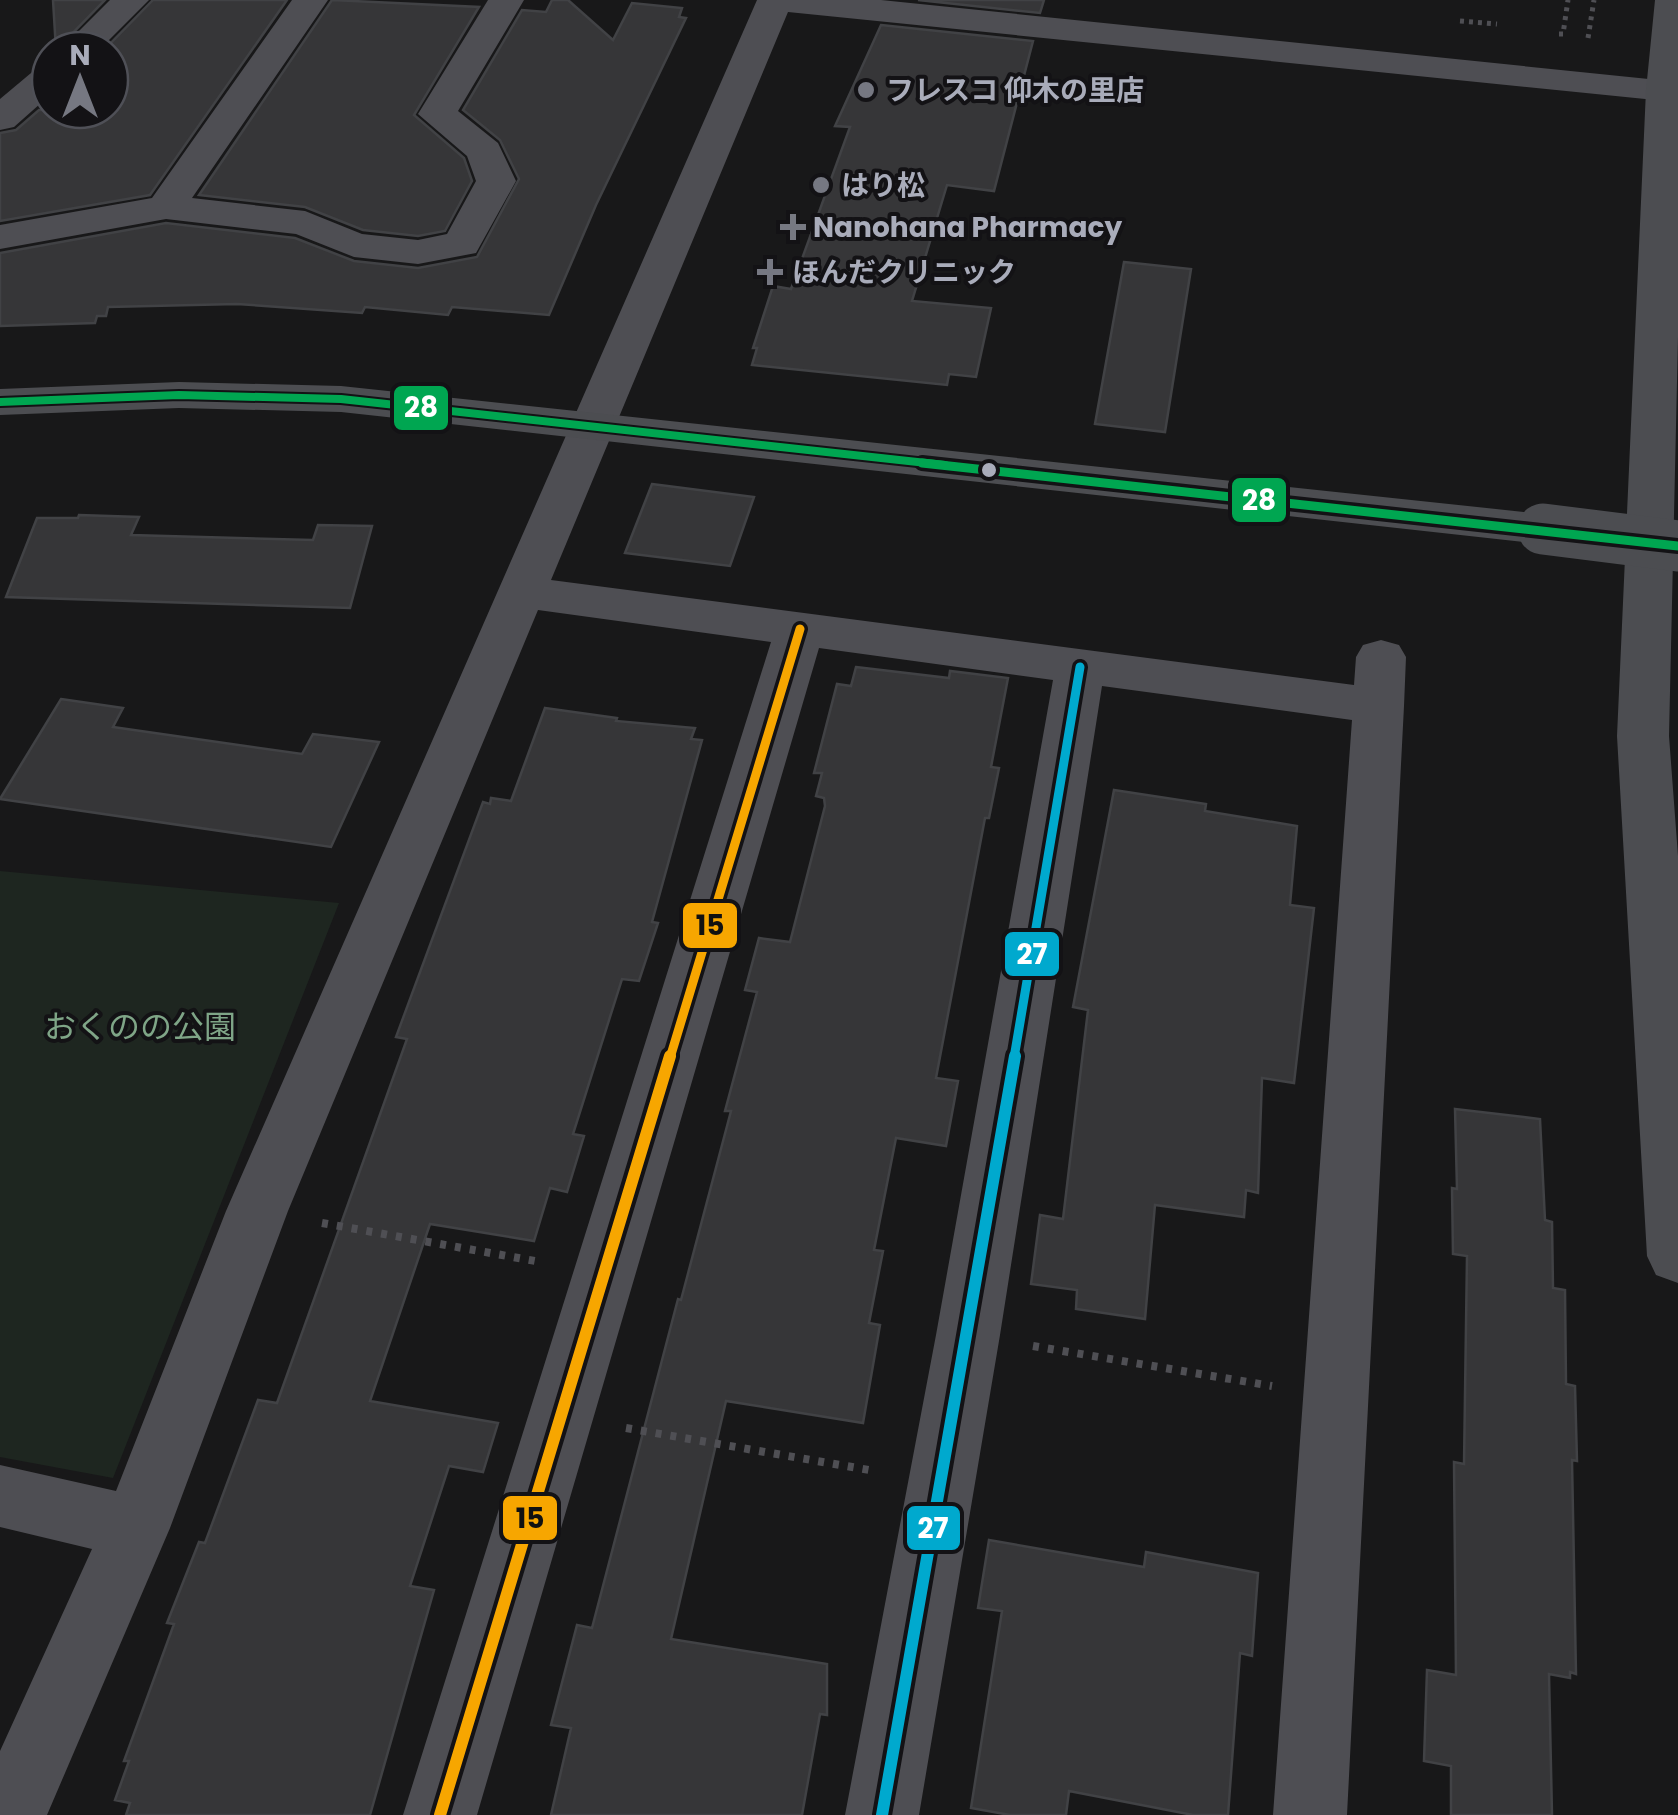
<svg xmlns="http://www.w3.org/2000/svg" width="1678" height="1815" viewBox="0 0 1678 1815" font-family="Poppins,'Noto Sans JP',sans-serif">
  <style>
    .green { fill: #1e2620 }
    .building { fill: #363638; stroke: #414245; stroke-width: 2.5 }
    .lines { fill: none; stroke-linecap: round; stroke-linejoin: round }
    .path-far1 { stroke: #4f4f54; stroke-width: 5; stroke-dasharray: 4 5; stroke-linecap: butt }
    .path { stroke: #4f4f54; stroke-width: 8; stroke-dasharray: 6 9; stroke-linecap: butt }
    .street { fill: #4e4e53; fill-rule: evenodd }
    .secondary { fill: #4c4d51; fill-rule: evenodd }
    .secondary-bridge { stroke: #4c4d51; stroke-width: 51 }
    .bus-1-far1-casing { stroke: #131215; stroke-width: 12 }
    .bus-1-casing { stroke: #131215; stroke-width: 16 }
    .bus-2-far1-casing { stroke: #131215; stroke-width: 16 }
    .bus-2-casing { stroke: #131215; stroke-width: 20 }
    .bus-3-far1-casing { stroke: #131215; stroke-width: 16 }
    .bus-3-casing { stroke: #131215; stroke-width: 20 }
    .bus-1-far1 { stroke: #00a651; stroke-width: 8 }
    .bus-1 { stroke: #00a651; stroke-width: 9 }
    .bus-2-far1 { stroke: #f7a600; stroke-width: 9 }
    .bus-2 { stroke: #f7a600; stroke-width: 12 }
    .bus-3-far1 { stroke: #00a9ce; stroke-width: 9 }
    .bus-3 { stroke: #00a9ce; stroke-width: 12 }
    .poi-dot { fill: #767882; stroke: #131215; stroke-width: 4 }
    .bus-dot { fill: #a9acba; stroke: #131215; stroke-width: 4 }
    .labels { text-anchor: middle; stroke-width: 8; stroke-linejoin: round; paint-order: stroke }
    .far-poi-label { font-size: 28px; font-weight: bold; fill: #a9acba; stroke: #131215; text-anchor: start }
    .park-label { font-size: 32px; fill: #7fa587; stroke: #131215 }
    .line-badge { stroke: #131215; stroke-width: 4 }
    .badge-label { font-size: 28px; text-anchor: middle; font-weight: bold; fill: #fff }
    .pale-badge-label { font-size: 28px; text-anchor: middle; font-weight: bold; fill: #111 }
  </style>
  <rect width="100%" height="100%" fill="#181819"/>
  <path class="green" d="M0 871 339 903 113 1478 0 1457Z"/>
  <g class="building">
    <path d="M53 0H105L56 50Z"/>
    <path d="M153 0H287L150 195 0 221V133L16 130 39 110H110V50H104Z"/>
    <path d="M332 0 479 7 414 115 464 158 472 181 445 231 418 236 363 230 305 207 199 195Z"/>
    <path d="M552 0H568L613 40 632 3 682 8 679 17 686 18 596 205 549 315 452 307 448 315 365 307 362 313 237 304 108 307 106 316H97L95 323 0 326V253L166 223 295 238 354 261 418 268 477 257 519 179 500 140 463 110 522 10 546 12Z"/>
    <path d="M918 0H1044L1040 13Z"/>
    <path d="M881 25 1033 41 994 191 947 185 912 301 991 308 976 377 949 374 947 385 752 365 757 348H753L773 286 791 289 850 127 835 126Z"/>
    <path d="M1124 262 1191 269 1165 432 1095 424Z"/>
    <path d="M652 484 754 497 730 566 625 553Z"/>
    <path d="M79 515 139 517 131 535 313 540 318 525 372 526 350 608 6 597 37 518H78Z"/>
    <path d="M856 667 949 678 950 671 1008 678 991 767 999 768 989 818H985L936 1078 958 1081 946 1146 896 1138 874 1250 883 1251 869 1323 880 1325 863 1423 726 1401 671 1639 827 1664V1715L820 1714 802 1815H551L571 1728 551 1725 577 1625 592 1628 678 1299 681 1300 731 1111H725L757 992 745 990 759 938 790 942 825 806 824 798 816 796 822 773H814L837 684 851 686Z"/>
    <path d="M61 699 123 708 113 727 302 754 313 734 379 742 331 847 0 799Z"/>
    <path d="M545 708 617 718 616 721 695 728 691 739 702 740 652 922 658 923 639 981 622 979 573 1134 584 1136 567 1192 550 1188 534 1241 430 1224 370 1401 498 1423 483 1472 449 1466 410 1586 434 1590 370 1815H126L130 1803 115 1800 129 1761H124L174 1624 167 1623 199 1542 205 1543 258 1400 277 1403 407 1039 396 1037 483 802 490 804 491 798 511 801Z"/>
    <path d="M1114 790 1206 804 1205 811 1297 826 1290 905 1314 908 1294 1083 1262 1078 1258 1193 1246 1190 1244 1217 1155 1205 1145 1319 1076 1309 1077 1290 1031 1284 1040 1215 1063 1219 1088 1010 1073 1007Z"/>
    <path d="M1455 1109 1540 1119 1545 1220 1552 1222 1553 1288 1565 1290 1566 1384 1575 1386 1577 1461 1572 1460 1576 1674 1570 1672V1678L1549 1674 1552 1815H1451V1766L1424 1761 1427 1670 1456 1675 1454 1462 1464 1464 1467 1256 1453 1254 1452 1188 1457 1189Z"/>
    <path d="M989 1540 1144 1567 1146 1552 1258 1573 1252 1656 1240 1653 1228 1815H1193L1069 1791 1066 1815H1010L971 1808 1002 1611 978 1608Z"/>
  </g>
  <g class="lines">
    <g class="path-far1">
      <path d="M1460 21 1497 24"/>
      <path d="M1559 34H1563L1568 0"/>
      <path d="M1588 38 1594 0"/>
    </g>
    <g class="path">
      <path d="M322 1223 541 1262"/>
      <path d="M1033 1346 1272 1386"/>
      <path d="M626 1428 875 1471"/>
    </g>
    <g class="street">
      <path d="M110 0H149L99 50H60Z"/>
      <path d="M292 0H328L192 198 305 211 362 234 418 240 447 234 476 181 467 156 418 114 488 0H524L458 111 498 143 516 181 476 253 418 264 354 257 296 234 166 219 0 249V225L152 198Z"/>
      <path d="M757 0H881L1678 82V98L1665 101 788 12 551 580 1354 685 1356 657 1363 645 1381 640 1399 645 1406 657 1404 706 1347 1815H1273L1352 720 1102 686 1000 1335 919 1815H845L936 1335 1053 680 819 648 477 1815H403L771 642 538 610 288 1211 170 1528 47 1815H0V1751L92 1549 0 1527V1465L116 1491 226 1211Z"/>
      <path d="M50 65V95L14 127 0 130V99L37 68Z"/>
    </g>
    <g class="secondary">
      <path d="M1655 0H1678V337L1669 736 1678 856V1283L1656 1275 1647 1256 1617 736 1646 90Z"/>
      <path d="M179 382 341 386 1543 514 1560 518 1566 529 1560 540 1543 544 341 412 179 408 0 415V389Z"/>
    </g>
    <path class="secondary-bridge" d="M1543 529 1678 546"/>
    <defs>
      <path id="bus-1-far1" d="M0 402 179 395 341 399 945 465"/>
      <path id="bus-1" d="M922 463 1678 546"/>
      <path id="bus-2-far1" d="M670 1058 800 629"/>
      <path id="bus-2" d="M440 1815 670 1056"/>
      <path id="bus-3-far1" d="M1014 1058 1080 667"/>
      <path id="bus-3" d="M882 1815 1015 1056"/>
    </defs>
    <use href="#bus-1-far1" class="bus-1-far1-casing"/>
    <use href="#bus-1" class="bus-1-casing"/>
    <use href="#bus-2-far1" class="bus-2-far1-casing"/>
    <use href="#bus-2" class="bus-2-casing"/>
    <use href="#bus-3-far1" class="bus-3-far1-casing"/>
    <use href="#bus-3" class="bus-3-casing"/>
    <use href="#bus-1-far1" class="bus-1-far1"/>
    <use href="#bus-1" class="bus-1"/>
    <use href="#bus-2-far1" class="bus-2-far1"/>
    <use href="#bus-2" class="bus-2"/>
    <use href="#bus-3-far1" class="bus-3-far1"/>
    <use href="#bus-3" class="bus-3"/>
  </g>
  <g class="poi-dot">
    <circle cx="866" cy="90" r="10"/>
    <circle cx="821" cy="185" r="10"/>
    <path d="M788 212h10v10h10v10h-10v10h-10v-10h-10v-10h10z"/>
    <path d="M765 257h10v10h10v10h-10v10h-10v-10h-10v-10h10z"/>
  </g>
  <circle class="bus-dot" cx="989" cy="470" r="9"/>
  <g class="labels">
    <g class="far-poi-label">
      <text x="886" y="100">フレスコ 仰木の里店</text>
      <text x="841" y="195">はり松</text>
      <text x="813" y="237">Nanohana Pharmacy</text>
      <text x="792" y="282">ほんだクリニック</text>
    </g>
    <g class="park-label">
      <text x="140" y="1038">おくのの公園</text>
    </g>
  </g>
  <g class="line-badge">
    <rect x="392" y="384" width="58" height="48" rx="10" fill="#00a651"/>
    <rect x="1230" y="476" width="58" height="48" rx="10" fill="#00a651"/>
    <rect x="681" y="901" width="58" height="49" rx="10" fill="#f7a600"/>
    <rect x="1003" y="930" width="58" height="48" rx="10" fill="#00a9ce"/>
    <rect x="501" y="1494" width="58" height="48" rx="10" fill="#f7a600"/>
    <rect x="905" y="1504" width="57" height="48" rx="10" fill="#00a9ce"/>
  </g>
  <g class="badge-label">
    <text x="421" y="417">28</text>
    <text x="1259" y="510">28</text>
    <text x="1032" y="964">27</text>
    <text x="933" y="1538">27</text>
  </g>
  <g class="pale-badge-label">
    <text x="710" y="935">15</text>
    <text x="530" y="1528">15</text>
  </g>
  <g transform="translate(80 80)"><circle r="48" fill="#131215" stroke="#4f5057" stroke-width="2.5"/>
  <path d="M0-8L18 38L0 25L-18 38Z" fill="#767882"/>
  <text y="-15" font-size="28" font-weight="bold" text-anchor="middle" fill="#a9acba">N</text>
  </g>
</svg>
